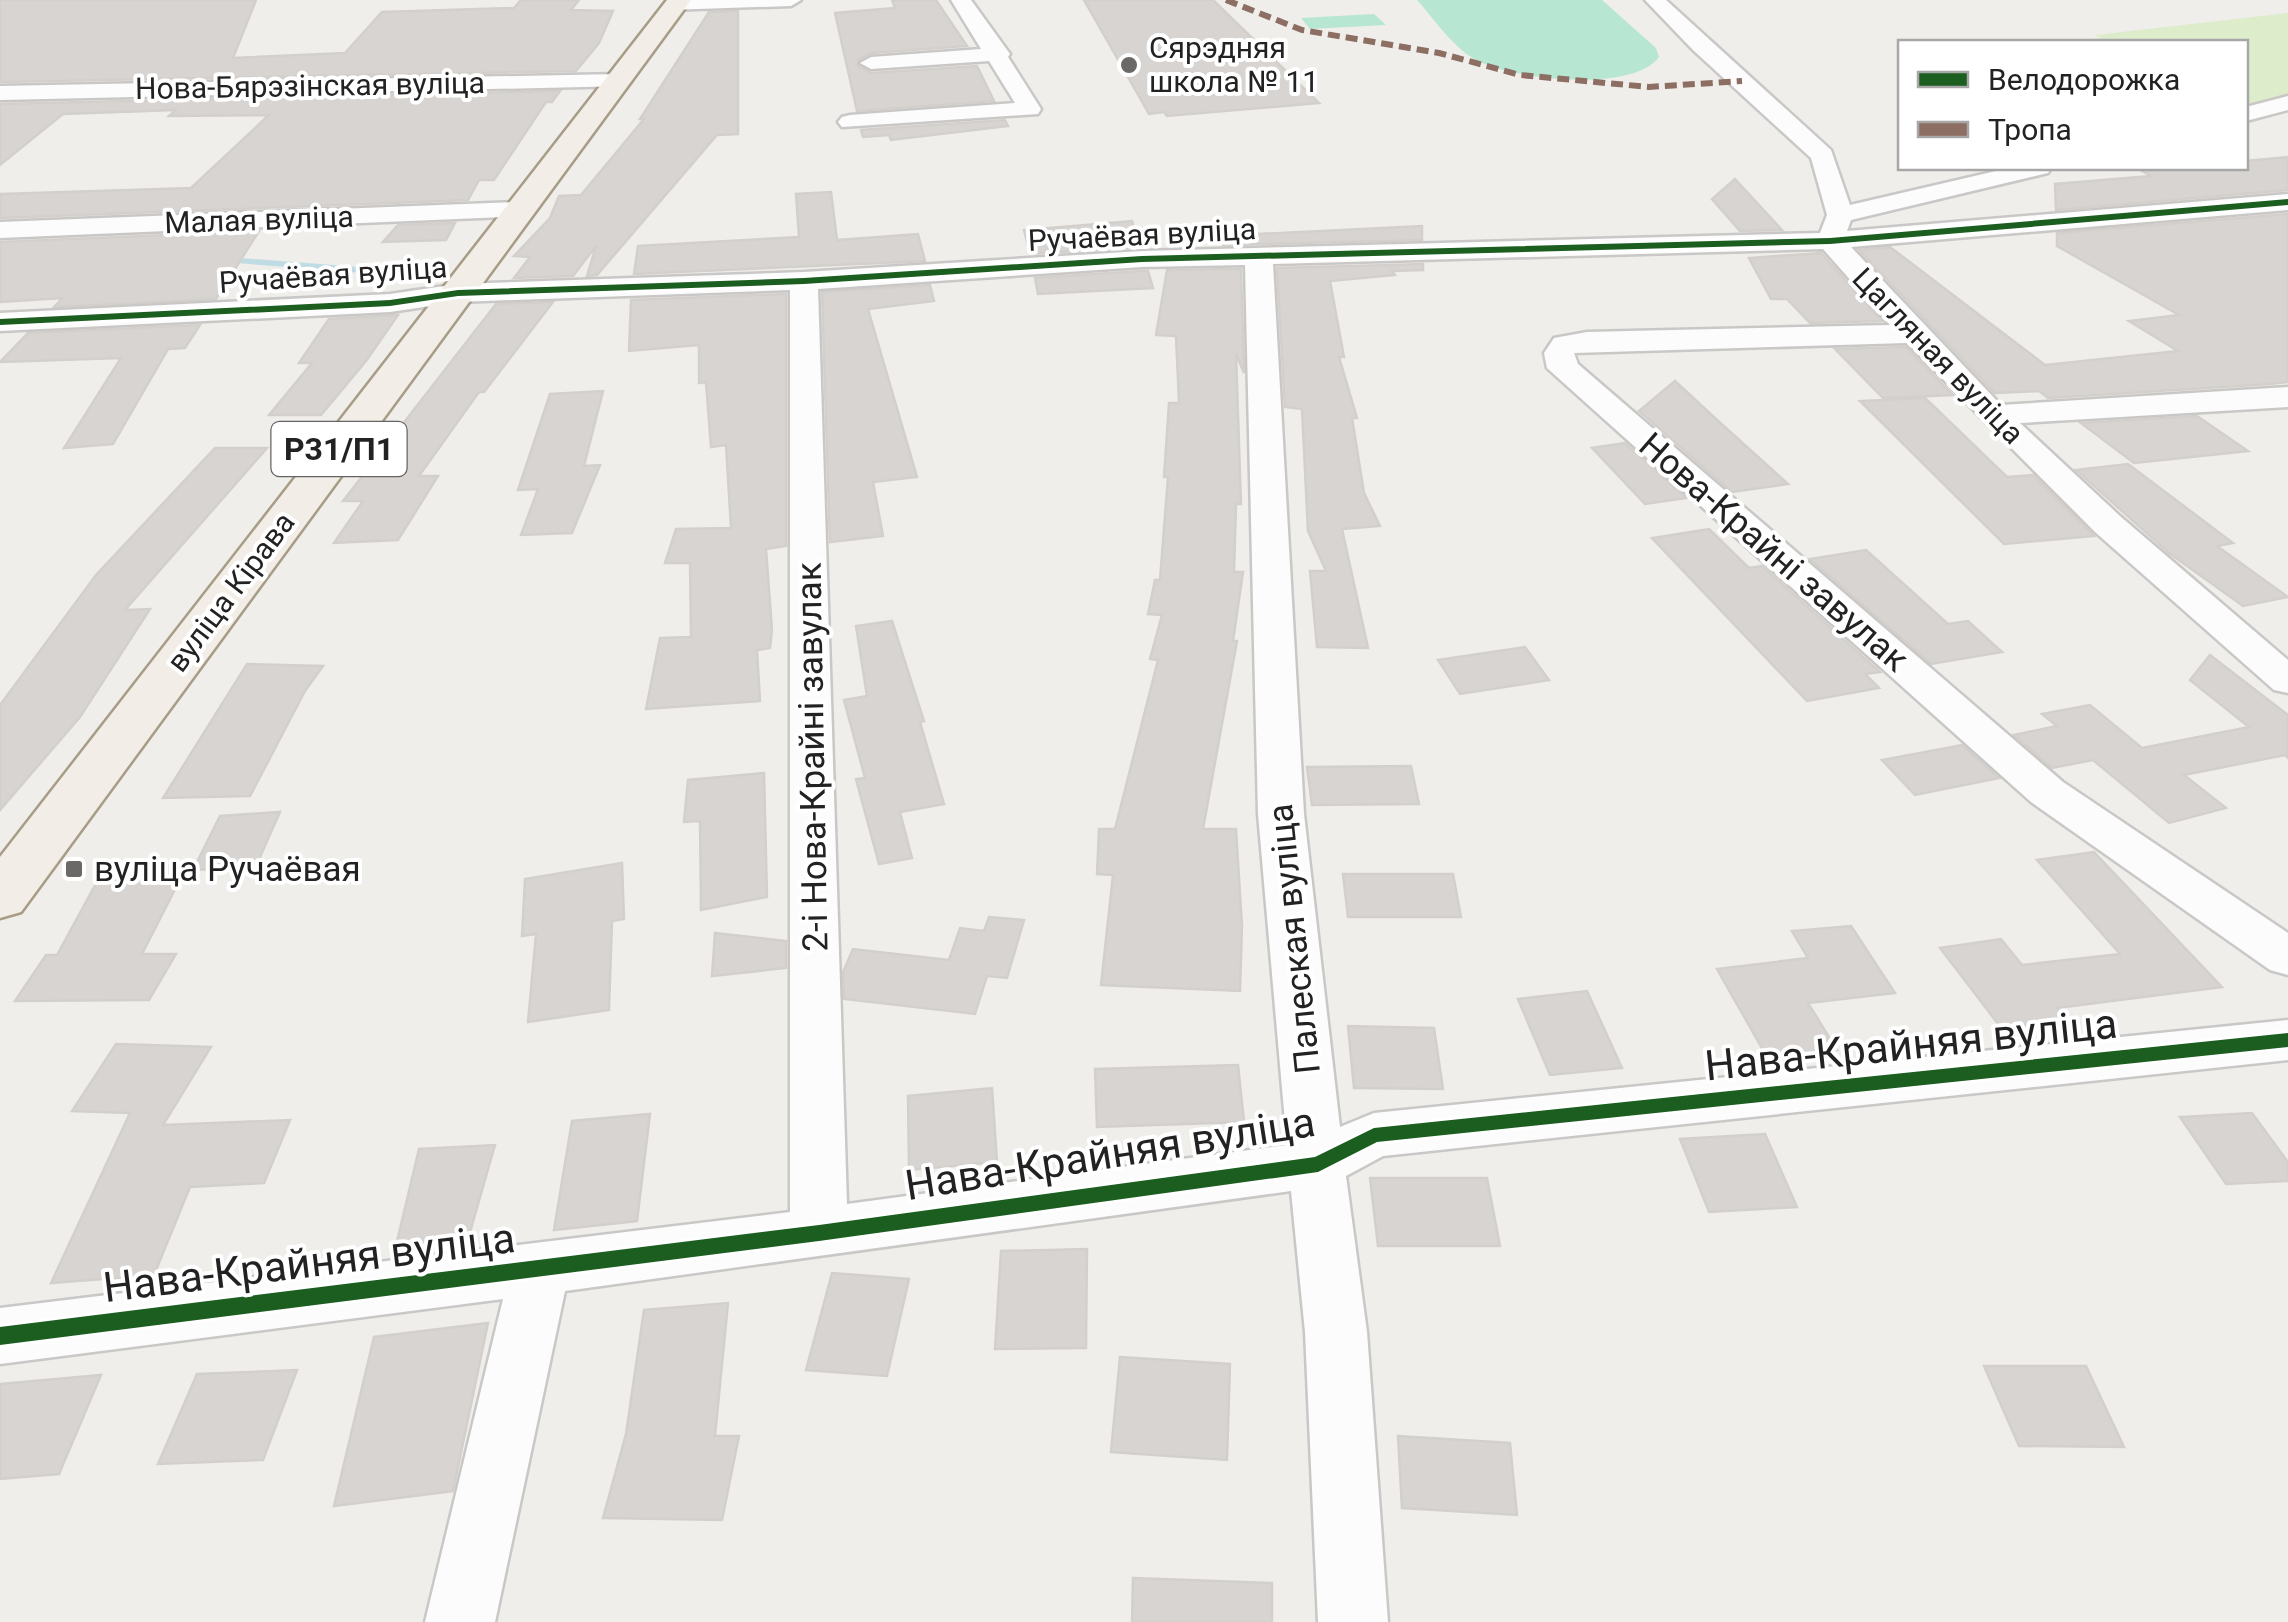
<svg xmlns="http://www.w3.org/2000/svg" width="2288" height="1622" viewBox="0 0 2288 1622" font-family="Roboto,sans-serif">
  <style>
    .grass { fill: #ddeccb }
    .pitch { fill: #b7e6d2 }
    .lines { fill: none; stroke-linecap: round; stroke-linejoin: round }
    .stream { fill: #bfdbe3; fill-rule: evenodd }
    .building { fill: #d7d4d2; stroke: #d3d0cc; stroke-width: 2.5 }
    .minor-casing { stroke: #c9c8c7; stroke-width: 5 }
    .primary-casing { stroke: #a79c86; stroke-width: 5 }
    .minor { fill: #fdfcfc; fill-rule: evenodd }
    .primary { fill: #f3ede7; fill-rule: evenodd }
    .quiet { stroke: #8d6e63; stroke-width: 6; stroke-dasharray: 12 6; stroke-linecap: butt }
    .cycleway-casing { stroke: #fff; stroke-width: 6 }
    .cycleway { fill: #1b5e20; fill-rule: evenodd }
    .poi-dot { fill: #6a6968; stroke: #fff; stroke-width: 4 }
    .labels { text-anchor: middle; stroke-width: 8; stroke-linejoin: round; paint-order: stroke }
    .far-poi-label { font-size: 30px; fill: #222; stroke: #fff; text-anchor: start }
    .far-street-label { font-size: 30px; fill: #222; stroke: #fff }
    .shield { fill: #fff; stroke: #646464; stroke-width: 2.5 }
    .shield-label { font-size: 32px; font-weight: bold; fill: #222 }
    .street-label { font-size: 35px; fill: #222; stroke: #fff }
    .poi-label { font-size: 35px; fill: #222; stroke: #fff; text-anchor: start }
    .near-street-label { font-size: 42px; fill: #222; stroke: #fff }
  </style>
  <rect width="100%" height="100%" fill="#f0eeeb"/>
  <path class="grass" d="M2288 13V97L2246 107V42H2057L2101 38 2095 35Z"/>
  <g class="pitch">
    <path d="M1417 0H1602L1656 48 1659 57C1633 93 1515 80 1478 61 1454 49 1435 20 1417 0Z"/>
    <path d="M1374 14 1386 25 1310 29 1301 18Z"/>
  </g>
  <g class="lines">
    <path class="stream" d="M226 257 439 273 443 276 439 279 223 262V258Z"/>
  </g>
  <g class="building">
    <path d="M0 0H256L233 58 345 53 382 12 514 8 521 0H579L571 10 613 11 599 43 576 71 0 82Z"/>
    <path d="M892 0H936L967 46 871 53 858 60V66L871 73 977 66 994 101 857 111 835 13 895 8Z"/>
    <path d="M1084 0H1213L1319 103 1167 116 1164 112 1149 114Z"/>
    <path d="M738 11V134L717 135 597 275 587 276 596 246 573 276 514 278 530 257 514 256 550 218 559 196 581 195 644 119H640L709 12Z"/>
    <path d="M560 91 552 102H546L494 180H479L468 200 0 218V194L191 188 269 115 169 116 176 110 63 114 0 165V104Z"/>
    <path d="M1005 120 1008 126 891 140 889 135 863 137 861 130Z"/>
    <path d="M2288 157V190L2056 210 2055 184 2151 176 2142 171 2180 168H2246V161Z"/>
    <path d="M1735 179 1782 230 1740 231 1712 199Z"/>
    <path d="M831 192 837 240 918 234 925 261 634 274 638 246 799 237 796 194Z"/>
    <path d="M2288 214V382L2270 384 2048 398 2039 391 1995 393 1859 250 1890 247 2045 365 2178 351 2129 321 2179 315 2057 246V233Z"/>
    <path d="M1132 221 1140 247 1030 254 1024 230Z"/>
    <path d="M455 223 446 240 383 242 398 225Z"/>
    <path d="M1422 226V240L1223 245 1218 236Z"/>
    <path d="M259 231 216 299 54 307 63 298 0 302V242Z"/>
    <path d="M1821 253 1882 321 1810 323 1787 299H1771L1749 258Z"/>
    <path d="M1423 264V270L1392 271 1395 275 1330 281 1344 357H1339L1357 418H1352L1364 493 1380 526 1342 529 1368 648 1317 647 1310 571H1326L1308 531 1302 409 1285 407 1277 268Z"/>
    <path d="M1241 269 1244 373 1236 354 1241 504H1236L1234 572H1243L1233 641H1237L1203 829H1236L1242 926 1240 991 1101 985 1113 875 1097 874 1099 829H1115L1158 660 1150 659 1162 615 1148 614 1155 580H1160L1168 477H1164L1169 403H1179L1176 336 1156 335 1167 270Z"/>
    <path d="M1142 271H1148L1153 288 1038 294 1035 278Z"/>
    <path d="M930 285 934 301 868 309 917 477 873 482 883 536 830 542 822 292Z"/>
    <path d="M786 294V546L766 549 772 630 770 648 757 650 760 701 646 709 660 638 691 637 690 563H665L676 529 731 528 726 445 711 447 706 382 699 383V345L629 351 631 300Z"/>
    <path d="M553 302 484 392H479L419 476H438L398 540 334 543 363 501H343L496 304Z"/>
    <path d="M398 315 366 361 321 415H269L312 363H299L329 319Z"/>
    <path d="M200 325 185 348 168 349 113 444 64 448 121 358 0 362 28 333Z"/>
    <path d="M1906 347 1953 395 1883 398 1835 349Z"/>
    <path d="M1675 381 1716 419 1788 484 1732 492 1639 411Z"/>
    <path d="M603 391 584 466 600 465 572 533 521 535 538 489 518 490 550 394Z"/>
    <path d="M1925 398 2007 477 2033 475 2094 536 2004 544 1860 401Z"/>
    <path d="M2197 416 2248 451 2134 463 2081 423Z"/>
    <path d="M1625 443 1687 498 1645 504 1592 448Z"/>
    <path d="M215 448H267L125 610 150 609 80 717 0 810V705L96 575Z"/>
    <path d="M2128 464 2233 543 2217 546 2288 597 2243 606 2169 553 2076 470Z"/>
    <path d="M1709 529 1749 568 1762 566 1880 672 1865 674 1879 688 1807 701 1652 538Z"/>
    <path d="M1866 550 1948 624 1968 621 2002 652 1931 664 1810 559Z"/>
    <path d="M892 621 924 721 920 722 944 804 900 812 912 858 879 864 856 779 865 778 844 700 867 696 856 626Z"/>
    <path d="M1525 647 1549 680 1460 694 1438 660Z"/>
    <path d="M2210 655 2288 715V758L2285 755 2184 775 2226 808 2169 823 2093 760 2052 768 2014 735 2057 726 2042 714 2090 705 2142 748 2249 727 2190 680Z"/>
    <path d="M247 664 323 666 305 691 250 796 163 798Z"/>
    <path d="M1962 745 1999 778 1915 795 1882 760Z"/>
    <path d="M1411 766 1419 804 1312 805 1307 767Z"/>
    <path d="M764 773 767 897 701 910 700 821 684 822 688 780Z"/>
    <path d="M280 812 256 866 193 870 220 816Z"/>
    <path d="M2094 852 2222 987 2057 1008 2066 1019 2002 1029 1940 948 2001 939 2022 965 2120 954 2037 860Z"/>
    <path d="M622 863 624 919 612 921 609 1010 528 1022 536 934 522 936 525 879Z"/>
    <path d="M188 864 142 954H176L149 1000 15 1001 46 955H57L104 869Z"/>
    <path d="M1343 874H1453L1461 917H1348Z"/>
    <path d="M989 917 1024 920 1007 978 987 976 975 1014 844 999 843 972 853 949 949 960 960 928 984 931Z"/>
    <path d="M1851 926 1895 993 1808 1003 1837 1050 1768 1059 1717 969 1808 958 1792 931Z"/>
    <path d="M715 933 786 941V968L712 976Z"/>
    <path d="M1587 991 1622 1068 1550 1075 1518 999Z"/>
    <path d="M1348 1026 1434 1028 1443 1089 1354 1088Z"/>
    <path d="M116 1044 211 1047 163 1125 290 1120 264 1183 190 1187 154 1275 51 1283 130 1113 72 1111Z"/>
    <path d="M1238 1065 1244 1122 1097 1127 1095 1069Z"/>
    <path d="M992 1088 997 1162 909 1170 908 1096Z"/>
    <path d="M2252 1113 2288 1162V1181L2226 1184 2180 1117Z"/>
    <path d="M650 1114 637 1221 554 1230 572 1121Z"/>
    <path d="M1765 1134 1797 1207 1709 1212 1680 1139Z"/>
    <path d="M495 1145 466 1246 395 1250 419 1149Z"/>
    <path d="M1370 1178H1487L1500 1246H1378Z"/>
    <path d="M1087 1249 1086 1348 995 1349 1001 1251Z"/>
    <path d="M832 1273 909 1279 887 1376 806 1370Z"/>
    <path d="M728 1303 715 1436H739L722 1520 603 1518 626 1434 644 1310Z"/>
    <path d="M488 1323 453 1491 334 1506 374 1337Z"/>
    <path d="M1120 1357 1230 1364 1227 1460 1111 1452Z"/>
    <path d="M1984 1366H2086L2124 1447 2019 1446Z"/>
    <path d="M297 1370 263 1460 158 1464 197 1374Z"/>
    <path d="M101 1375 59 1474 0 1479V1384Z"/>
    <path d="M1398 1436 1510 1443 1517 1515 1402 1508Z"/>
    <path d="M1133 1578 1272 1583V1622H1132Z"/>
  </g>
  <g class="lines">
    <defs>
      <g id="minor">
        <path d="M674 0H801L791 6 667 10 664 6Z"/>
        <path d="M951 0H971L1010 54 1008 57 1041 109 1038 114 842 127 838 122 842 117 850 115 1015 103 989 61 871 69 860 63 871 57 981 49Z"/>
        <path d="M1645 0H1666L1831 150 1850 205 2009 168H2051L2048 173 1851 220 1847 231 2288 194V210L1851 247 2001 405 2288 387V407L2020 423 2121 517 2288 660V693L2274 690 2095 532 1907 343 1574 353 1578 364 2063 782 2288 933V975L2270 970 2031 802 1547 368 1544 353 1554 338 1587 332 1890 325 1823 249 1273 264 1304 814 1340 1127 1374 1113 2288 1020V1060L1383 1156 1346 1176 1367 1332 1388 1622H1318L1305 1332 1291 1191 565 1291 495 1622H425L503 1299 0 1364V1308L790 1212V290L458 302 390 312 0 331V313L390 294 458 284 804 272 1142 251 1820 233 1827 215 1811 158 1693 50ZM1245 265 1258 814 1287 1145 847 1204 818 289 1142 267Z"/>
        <path d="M619 74 630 81 627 86 0 100V86Z"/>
        <path d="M2288 96V110L2246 121V107Z"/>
        <path d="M517 202 526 204 530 210 526 216 0 238V222Z"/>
      </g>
      <path id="primary" d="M667 0H691L21 912 0 918V857Z"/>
    </defs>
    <use href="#minor" class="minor-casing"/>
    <use href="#primary" class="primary-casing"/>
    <use href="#minor" class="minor"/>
    <use href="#primary" class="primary"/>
    <path class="quiet" d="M1226 0 1302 30 1439 53 1520 75 1649 87 1742 81"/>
    <defs>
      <g id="cycleway">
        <path d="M2288 199V205L1830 244 1142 262 804 284 458 296 390 306 0 325V319L390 300 458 290 804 278 1142 256 1830 238Z"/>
        <path d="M2288 1033V1047L1377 1142 1318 1172 819 1241 0 1345V1327L819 1225 1315 1157 1374 1128Z"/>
      </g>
    </defs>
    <use href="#cycleway" class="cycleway-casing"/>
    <use href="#cycleway" class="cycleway"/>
  </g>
  <g class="poi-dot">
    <circle cx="1129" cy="65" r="10"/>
    <rect x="64" y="859" width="20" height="20" rx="5"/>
  </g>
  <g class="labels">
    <g class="far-poi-label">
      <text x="1149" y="58">Сярэдняя<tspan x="1149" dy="34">школа № 11</tspan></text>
    </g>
    <g class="far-street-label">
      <text transform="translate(310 86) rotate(-1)" y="10">Нова-Бярэзінская вуліца</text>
      <text transform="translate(259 220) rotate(-2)" y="10">Малая вуліца</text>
      <text transform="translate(1142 235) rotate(-3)" y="10">Ручаёвая вуліца</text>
      <text transform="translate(333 275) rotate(-4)" y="10">Ручаёвая вуліца</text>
      <text transform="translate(1938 356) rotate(46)" y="10">Цагляная вуліца</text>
      <text transform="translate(231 592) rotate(-53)" y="10">вуліца Кірава</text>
    </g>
    <rect class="shield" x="271.5" y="422" width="135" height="54" rx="8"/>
    <g class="shield-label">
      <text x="339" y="460">Р31/П1</text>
    </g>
    <g class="street-label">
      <text transform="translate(1774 552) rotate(41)" y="12">Нова-Крайні завулак</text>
      <text transform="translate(812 757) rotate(-91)" y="12">2-і Нова-Крайні завулак</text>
      <text transform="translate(1294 939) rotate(-96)" y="12">Палеская вуліца</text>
    </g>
    <g class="poi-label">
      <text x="94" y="881">вуліца Ручаёвая</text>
    </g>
    <g class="near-street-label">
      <text transform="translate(1911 1044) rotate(-6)" y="15">Нава-Крайняя вуліца</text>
      <text transform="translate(1110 1153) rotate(-9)" y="15">Нава-Крайняя вуліца</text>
      <text transform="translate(309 1262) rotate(-7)" y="15">Нава-Крайняя вуліца</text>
    </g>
  </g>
  <rect x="1898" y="40" width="350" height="130" fill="#ffffff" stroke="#a7a7a7" stroke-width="2.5"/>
  <rect x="1918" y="72" width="50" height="15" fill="#1b5e20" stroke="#a7a7a7" stroke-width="2.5"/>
  <text x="1988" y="90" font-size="30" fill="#222222">Велодорожка</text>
  <rect x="1918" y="122" width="50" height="15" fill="#8d6e63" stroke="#a7a7a7" stroke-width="2.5"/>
  <text x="1988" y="140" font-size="30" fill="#222222">Тропа</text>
</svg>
